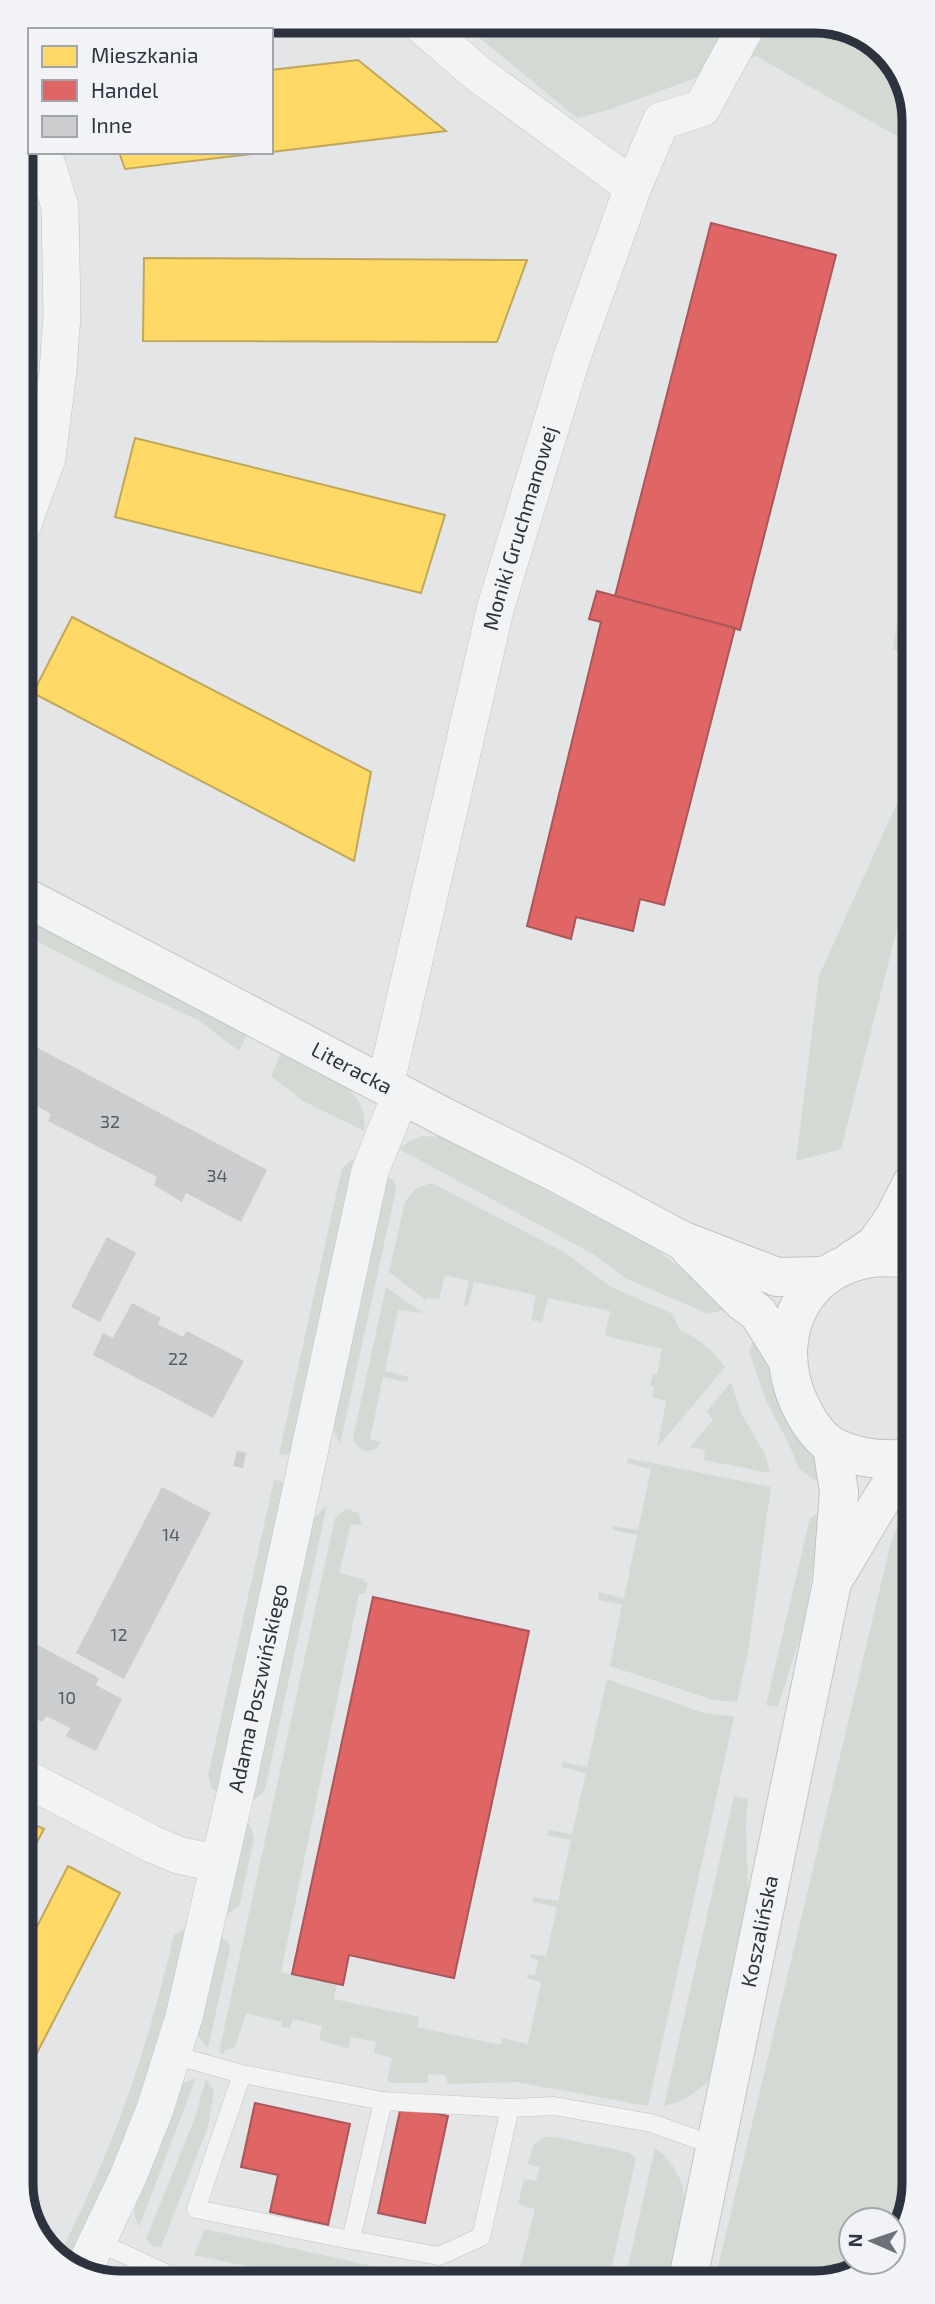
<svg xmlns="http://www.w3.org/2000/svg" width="935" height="2304" viewBox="0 0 935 2304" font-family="'Exo 2',sans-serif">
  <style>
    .green { fill: #d3dad4 }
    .homes { fill: #ffd966; stroke: #c0a75a; stroke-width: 2 }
    .shops { fill: #e06666; stroke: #aa565a; stroke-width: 2 }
    .building { fill: #cbcdcf }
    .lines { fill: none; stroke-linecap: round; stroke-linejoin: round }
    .service-casing { stroke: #c1c3c5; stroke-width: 19 }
    .minor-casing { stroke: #c1c3c5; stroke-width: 38 }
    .tertiary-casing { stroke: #c1c3c5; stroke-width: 40 }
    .service { stroke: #f2f3f4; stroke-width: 18 }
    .minor { stroke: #f2f3f4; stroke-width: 37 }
    .tertiary { stroke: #f2f3f4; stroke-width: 38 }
    .labels { text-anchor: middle; stroke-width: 7; stroke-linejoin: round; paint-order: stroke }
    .number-label { font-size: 18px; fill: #545a63 }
    .street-label { font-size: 21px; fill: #2c323e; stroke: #f1f3f6 }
    .rim { fill: none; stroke: #2c323e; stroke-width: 9 }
  </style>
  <rect width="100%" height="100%" fill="#e3e5e7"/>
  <g class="green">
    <path d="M459 21H822L876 42 909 89V143L756 56 608 110 577 118Z"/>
    <path d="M910 543V656L893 649Z"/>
    <path d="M911 772V874L841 1149 796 1161 819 976Z"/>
    <path d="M23 917 248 1033 239 1051 198 1020 114 981 23 934Z"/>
    <path d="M282 1051C315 1068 371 1085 364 1131L303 1101 271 1076Z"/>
    <path d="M422 1136 439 1137 456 1143 654 1248 724 1301 721 1311 708 1314 625 1278 593 1254 399 1149 408 1142Z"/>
    <path d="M351 1160H357L292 1451 285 1455 279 1454 342 1168Z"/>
    <path d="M386 1176 394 1181 396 1190 340 1444 333 1430 332 1420Z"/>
    <path d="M428 1184H434L562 1251 613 1288 673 1314 679 1329C699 1339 712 1349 725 1367L657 1448 666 1401 652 1397 654 1387 650 1386 653 1373 657 1374 662 1349 605 1336 610 1311 548 1298 542 1323 531 1320 536 1295 474 1282 468 1306 464 1305 469 1281 445 1275 439 1299 427 1297 426 1300 389 1272 405 1202 415 1189Z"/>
    <path d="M386 1287 423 1313 398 1310 385 1371 409 1377 407 1382 383 1377 370 1439 381 1442 376 1449C364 1453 358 1450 353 1438Z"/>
    <path d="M757 1331 810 1444 825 1482 814 1480 799 1469 788 1442 767 1403 749 1352Z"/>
    <path d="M731 1382 741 1413 766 1456 770 1473 704 1460 705 1450 690 1447 713 1420 707 1411Z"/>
    <path d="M628 1458 771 1487 748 1652 737 1702 713 1700 610 1666 622 1605 598 1600 599 1592 624 1598 637 1535 613 1530V1526L638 1530 651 1469 627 1463Z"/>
    <path d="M274 1480 282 1481 286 1488 219 1793 212 1789 208 1776Z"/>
    <path d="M327 1505 265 1789C261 1796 256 1800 248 1800L311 1522Z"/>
    <path d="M346 1509 359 1513 362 1525 351 1524 339 1573 364 1579V1582L368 1583 365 1594H359L281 1972 337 1984 334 1999 419 2017 417 2027 501 2045 502 2038 528 2044 541 1982 527 1978V1974L535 1975 538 1960 531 1958V1954L546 1956 557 1907 533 1902V1897L558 1901 571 1840 547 1835 548 1830 572 1834 586 1773 561 1767 563 1762 587 1767 607 1679 701 1712 734 1717 648 2106 516 2082 448 2084 445 2075 429 2074 427 2083H390L387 2079 392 2058 374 2053 376 2042 351 2037 348 2048 319 2040 322 2026 293 2019 290 2028 281 2027 282 2022 246 2013 236 2045 233 2048 225 2050 223 2054 219 2052 335 1518Z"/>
    <path d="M821 1512 805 1621 778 1707 766 1705 810 1518Z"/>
    <path d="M912 1519 914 2184 893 2244V2220H851V2262H869L846 2278 715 2279 891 1542 899 1522Z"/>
    <path d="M734 1796 748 1799 746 1823 748 1895 716 2071C702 2089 686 2102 664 2106Z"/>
    <path d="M244 1820 250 1825 254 1838 240 1904 230 1913 223 1914Z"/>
    <path d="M185 1928 189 1929 179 1976 120 2158 69 2266 59 2262 57 2259C111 2156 148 2048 174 1935Z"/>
    <path d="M219 1935 228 1942 230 1949 208 2048 198 2036 196 2026Z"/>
    <path d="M196 2078 191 2091 139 2227 135 2217 134 2203 177 2090 183 2083Z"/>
    <path d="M206 2079 214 2091 208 2127 161 2247 153 2246 146 2239 194 2120Z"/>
    <path d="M544 2137H555L628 2152 636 2158 609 2279 490 2280 493 2267 519 2272 535 2209 518 2204 524 2179 536 2181 540 2167 528 2164 534 2144Z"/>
    <path d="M655 2148C703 2185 681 2230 670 2279H625Z"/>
    <path d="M205 2229 440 2281H319L194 2255Z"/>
  </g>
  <g class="homes">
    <path d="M358 60 446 131 271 152V70Z"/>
    <path d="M119 152H269L125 169Z"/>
    <path d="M144 258 527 260 497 342 143 341Z"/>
    <path d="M135 438 445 515 421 593 115 517Z"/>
    <path d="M72 617 371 772 354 861 33 693Z"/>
    <path d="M35 1825 44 1829 37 1842 28 1838Z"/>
    <path d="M68 1866 120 1893 26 2074V1948Z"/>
  </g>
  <g class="shops">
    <path d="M711 223 836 255 740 630 615 596Z"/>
    <path d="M597 591 735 628 664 905 640 899 633 931 576 917 571 939 527 926 601 622 589 619Z"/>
    <path d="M373 1597 529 1631 454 1978 349 1955 343 1985 292 1974Z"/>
    <path d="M255 2103 350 2124 328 2225 270 2212 278 2175 241 2167Z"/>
    <path d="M401 2106 448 2116 425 2223 378 2213Z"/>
  </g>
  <g class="building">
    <path d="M23 1040 267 1170 241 1222 186 1193 182 1202 154 1185 157 1177 48 1121 51 1114 24 1099Z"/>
    <path d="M107 1237 136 1253 100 1322 71 1307Z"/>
    <path d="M132 1303 161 1318 158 1324 183 1337 187 1331 244 1361 213 1418 93 1355 103 1333 113 1338Z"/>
    <path d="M237 1451 246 1453 243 1468 233 1466Z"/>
    <path d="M162 1487 211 1513 124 1679 76 1653Z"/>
    <path d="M25 1638 99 1678 96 1685 122 1699 96 1751 66 1736 70 1728 46 1716 42 1722 25 1714Z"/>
  </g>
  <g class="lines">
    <defs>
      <g id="service">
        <path d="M173 2055 242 2074"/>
        <path d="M510 2108 481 2237 439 2256 351 2240 383 2101 510 2108 554 2106 651 2123 716 2146"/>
        <path d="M351 2240 196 2209 242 2074 383 2101"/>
        <path d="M98 2242 163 2272"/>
      </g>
      <g id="minor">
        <path d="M417 21 477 73 633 187"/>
        <path d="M26 104 30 114"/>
        <path d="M22 526 47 458 58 371 62 315 60 207 43 152"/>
        <path id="s1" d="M385 1086 496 606 572 357 633 187 661 121 702 108 749 21"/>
        <path d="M25 1778 152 1844 178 1855 219 1864"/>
        <path id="s2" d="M83 2271 128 2177 155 2109 184 2017 237 1786 370 1171 401 1094"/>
      </g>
      <g id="tertiary">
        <path id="s3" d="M23 896 448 1119 557 1173 681 1240 777 1277 825 1276"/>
        <path d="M690 1249 742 1301 758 1313 786 1358"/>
        <path d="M912 1260C817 1241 759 1327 803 1411 809 1423 821 1440 834 1447 858 1459 886 1461 912 1458"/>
        <path d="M851 1261 875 1245 894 1218 912 1183"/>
        <path d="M835 1577C860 1537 881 1495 911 1458"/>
        <path id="s4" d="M688 2279 832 1583 839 1492 832 1446"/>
      </g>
    </defs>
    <use href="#service" class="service-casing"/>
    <use href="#minor" class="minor-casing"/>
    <use href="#tertiary" class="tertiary-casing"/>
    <use href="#service" class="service"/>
    <use href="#minor" class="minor"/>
    <use href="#tertiary" class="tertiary"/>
  </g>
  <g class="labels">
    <g class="number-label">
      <text x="110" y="1128">32</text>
      <text x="217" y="1182">34</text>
      <text x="178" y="1365">22</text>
      <text x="171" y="1541">14</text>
      <text x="119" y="1641">12</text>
      <text x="67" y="1704">10</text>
    </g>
    <g class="street-label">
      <text dy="7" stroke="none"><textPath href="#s1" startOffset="574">Moniki Gruchmanowej</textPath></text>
      <text dy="7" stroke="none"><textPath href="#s3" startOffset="371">Literacka</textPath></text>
      <text dy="7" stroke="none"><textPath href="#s2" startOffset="611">Adama Poszwińskiego</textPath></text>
      <text dy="7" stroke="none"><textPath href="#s4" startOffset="355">Koszalińska</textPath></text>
    </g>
  </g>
  <path d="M0 0H935V2304H0ZM120 33H815A87 87 0 0 1 902 120V2184A87 87 0 0 1 815 2271H120A87 87 0 0 1 33 2184V120A87 87 0 0 1 120 33Z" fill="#f1f3f6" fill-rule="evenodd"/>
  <path class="rim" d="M120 33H815A87 87 0 0 1 902 120V2184A87 87 0 0 1 815 2271H120A87 87 0 0 1 33 2184V120A87 87 0 0 1 120 33Z"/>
  <rect x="28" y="28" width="245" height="126" fill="#f1f3f6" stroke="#a2a6ac" stroke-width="2"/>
  <rect x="42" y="46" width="35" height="21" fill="#ffd966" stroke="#a2a6ac" stroke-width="2"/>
  <text x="91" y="63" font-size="21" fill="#2c323e">Mieszkania</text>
  <rect x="42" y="80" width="35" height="21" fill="#e06666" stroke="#a2a6ac" stroke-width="2"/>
  <text x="91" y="98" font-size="21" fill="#2c323e">Handel</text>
  <rect x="42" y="116" width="35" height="21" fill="#cbcdcf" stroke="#a2a6ac" stroke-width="2"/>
  <text x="91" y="133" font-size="21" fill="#2c323e">Inne</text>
  <g transform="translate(872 2241) rotate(272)"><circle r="33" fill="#f1f3f6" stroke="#a2a6ac" stroke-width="2"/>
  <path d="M0-5L12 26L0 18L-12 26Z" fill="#6c7179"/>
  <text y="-10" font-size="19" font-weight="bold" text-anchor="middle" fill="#2c323e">N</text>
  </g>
</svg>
